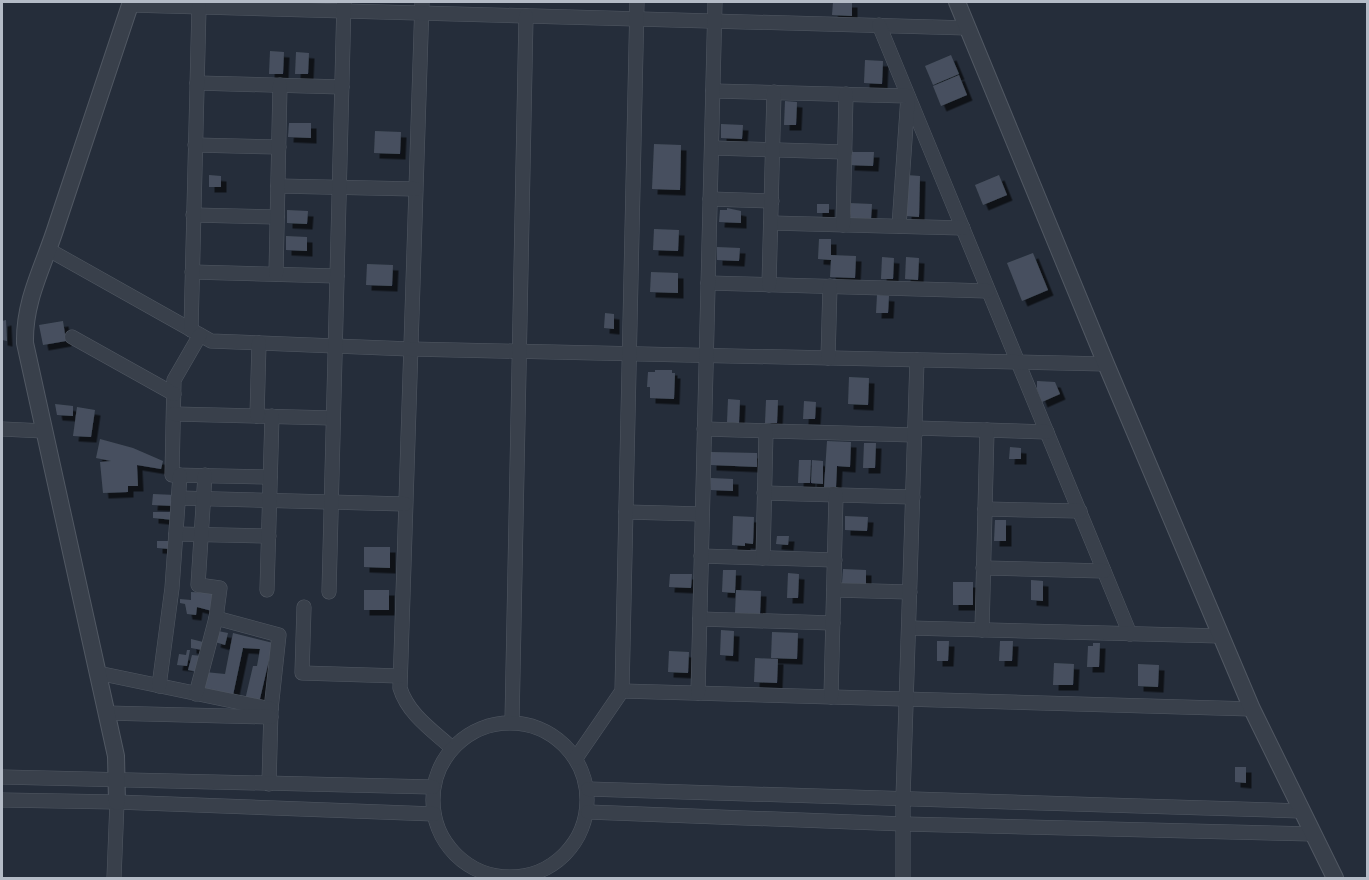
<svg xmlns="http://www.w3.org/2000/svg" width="1369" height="880" viewBox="0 0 1369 880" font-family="'Asap Condensed',sans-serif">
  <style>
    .building { fill: #47505e; filter: url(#shadow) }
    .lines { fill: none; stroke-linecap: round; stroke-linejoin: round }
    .minor-casing { stroke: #515863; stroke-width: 15 }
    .tertiary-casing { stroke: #515863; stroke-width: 18 }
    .minor { stroke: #39404b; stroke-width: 14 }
    .tertiary { stroke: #39404b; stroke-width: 16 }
  </style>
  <defs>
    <filter id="shadow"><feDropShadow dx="5.5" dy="5.5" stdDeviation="0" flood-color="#0009"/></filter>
  </defs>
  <rect width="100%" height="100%" fill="#252d3a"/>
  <g class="building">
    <path d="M833 2H852V16L832 15Z"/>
    <path d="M270 51 284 52 283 74H269Z"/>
    <path d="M296 52 309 53 308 74H295Z"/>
    <path d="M951 55 959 74 933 85 925 66Z"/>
    <path d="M865 60 883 61 882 84 864 83Z"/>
    <path d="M959 75 967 95 941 106 933 86Z"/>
    <path d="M785 101 797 102 796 125H784Z"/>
    <path d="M289 123H311V138L288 137Z"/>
    <path d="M721 124 743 125 742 139 721 138Z"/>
    <path d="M375 131 401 132 400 154 374 153Z"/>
    <path d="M654 144 681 145 680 190 652 189Z"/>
    <path d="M850 152H874L873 166 849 165Z"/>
    <path d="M209 175 221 176V187H209Z"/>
    <path d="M907 175 920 176 919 217 906 216Z"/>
    <path d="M999 175 1007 195 983 205 975 185Z"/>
    <path d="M849 203 872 204 871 219 851 218Z"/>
    <rect x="817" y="204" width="12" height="9"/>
    <path d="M727 208 741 211V223L719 222 720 210H727Z"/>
    <path d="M287 210 308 211 307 224 287 223Z"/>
    <path d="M654 229 679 230 678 251 653 250Z"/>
    <path d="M286 236 307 237V251L286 250Z"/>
    <path d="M819 239H831V255L856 256 855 278 830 277 831 260 818 259Z"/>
    <path d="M717 247 740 248 739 261 717 260Z"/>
    <path d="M1033 253 1048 290 1022 301 1007 263Z"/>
    <path d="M882 257 894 258 893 279H881Z"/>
    <path d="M906 257 919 258 918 280 905 279Z"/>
    <path d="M367 264 393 265 392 286 366 285Z"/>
    <path d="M651 272 678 273V293L650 292Z"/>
    <path d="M877 295 889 296 888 313H876Z"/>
    <path d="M605 313 614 314V329L604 328Z"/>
    <path d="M6 320 7 341 2 340V321Z"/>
    <path d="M63 321 66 341 43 345 39 325Z"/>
    <path d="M655 370H672V373H675L674 399 650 398V387H647L648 372H655Z"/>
    <path d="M849 377 869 378 868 405 848 404Z"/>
    <path d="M1037 381 1055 382 1060 394 1042 402 1037 389Z"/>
    <path d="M728 399 740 400 739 423 727 422Z"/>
    <path d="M766 400H778L777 423H765Z"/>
    <path d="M804 401 816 402 815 419H803Z"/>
    <path d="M55 404 73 406V416L57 415Z"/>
    <path d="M77 407 95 410 91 437 73 436Z"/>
    <path d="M100 439 133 448 163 461 161 469 137 465 138 486H128V492L103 493 100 462 111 461 96 458Z"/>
    <path d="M827 441 851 442 850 467 837 466 836 487H824Z"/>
    <path d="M864 443H876L875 468H863Z"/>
    <path d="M1010 447 1021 448V459H1009Z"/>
    <path d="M711 452 757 453V467L711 465Z"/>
    <path d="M799 460H811L810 483H798Z"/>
    <path d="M812 460 823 461V484L811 483Z"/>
    <path d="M711 478 733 479V491L711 490Z"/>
    <path d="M153 494 175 495V506L152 505Z"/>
    <path d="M153 512H174V520L153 518Z"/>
    <path d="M733 516 754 517 753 544 745 543V546L732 545Z"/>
    <path d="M845 516 868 517 867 531 845 530Z"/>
    <path d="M995 520H1006V541H994Z"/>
    <path d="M777 536H789L788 545 776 544Z"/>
    <path d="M157 541H170V549L157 548Z"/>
    <path d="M364 547H390V568L364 567Z"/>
    <path d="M843 569 866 570V584L842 583Z"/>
    <path d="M723 570H736L735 593 722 592Z"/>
    <path d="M788 573 799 574 798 598H787Z"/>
    <path d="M670 574H692L691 588 669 587Z"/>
    <path d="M1031 580 1043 581V601L1031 600Z"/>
    <rect x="953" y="582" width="20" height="23"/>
    <rect x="364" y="590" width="25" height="20"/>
    <path d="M736 590 761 591 760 614 735 613Z"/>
    <path d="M191 592 214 593 212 611 197 607 196 615 187 614 185 604 180 603V599L191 600Z"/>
    <path d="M721 630 734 631 733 656 720 655Z"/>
    <path d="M218 631 228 633 225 645 215 642Z"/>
    <path d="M772 632 798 633 797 659 771 658Z"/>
    <path d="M233 633 273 643 259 703 245 700 253 666H257L260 649 243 648 232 700 200 692 205 672 225 674Z"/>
    <path d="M191 639 203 642 202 650 191 648Z"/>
    <path d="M937 641H949L948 661H937Z"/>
    <path d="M1000 641H1013L1012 661H999Z"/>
    <path d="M1093 643H1100L1099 667H1087L1088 646H1093Z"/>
    <path d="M187 650H190L187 666 177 665 179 654 186 655Z"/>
    <path d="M669 651 689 652 688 673 668 672Z"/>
    <path d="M192 655 202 656 198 672 188 670Z"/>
    <path d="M755 658 778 659 777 683 754 682Z"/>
    <path d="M1054 663 1074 664 1073 685H1053Z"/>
    <path d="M1138 664 1159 665 1158 687 1138 686Z"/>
    <path d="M1235 767H1246V783L1235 782Z"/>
  </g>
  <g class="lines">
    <defs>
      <g id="minor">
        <path d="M422 2 400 688C408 714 432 730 452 748"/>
        <path d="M130 5 968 28"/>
        <path d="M879 25 1130 634"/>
        <path d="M197 83 342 87"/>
        <path d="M713 91 908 96 899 226"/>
        <path d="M195 145 279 147"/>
        <path d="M712 148 845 152"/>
        <path d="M278 186 415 189"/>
        <path d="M710 199 772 201"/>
        <path d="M193 215 277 217"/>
        <path d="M771 223 963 228"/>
        <path d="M843 225 846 94"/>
        <path d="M49 250 211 341 410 349 1106 364"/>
        <path d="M192 272 337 276"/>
        <path d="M276 274 280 85"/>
        <path d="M708 283 988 291"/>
        <path d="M769 285 774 92"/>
        <path d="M191 330 199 7"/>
        <path d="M200 335 174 380 172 475 270 477"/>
        <path d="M72 337 174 394"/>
        <path d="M828 358 830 286"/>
        <path d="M174 414 333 418"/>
        <path d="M257 416 259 343"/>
        <path d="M915 428 1047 432"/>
        <path d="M2 429 44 431"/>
        <path d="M704 429 915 435"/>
        <path d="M764 493 913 497"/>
        <path d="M178 498 405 504"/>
        <path d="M985 509 1080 511"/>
        <path d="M626 512 702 514"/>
        <path d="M176 534 269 536"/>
        <path d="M701 556 835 560"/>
        <path d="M763 558 766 431"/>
        <path d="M983 568 1104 571"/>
        <path d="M267 590 272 416"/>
        <path d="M834 590 910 592"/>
        <path d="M329 592 344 2"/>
        <path d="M304 607 302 673 400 676"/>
        <path d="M216 618 279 635 271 709 269 784"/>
        <path d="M700 619 833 623"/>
        <path d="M909 628 1221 636"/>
        <path d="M982 630 987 430"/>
        <path d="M98 673 271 709"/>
        <path d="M159 686 172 588 180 475"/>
        <path d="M622 691 1252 709"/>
        <path d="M698 693 715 2"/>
        <path d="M196 694 216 618 220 588 198 585 205 475"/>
        <path d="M831 697 836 495"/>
        <path d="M106 713 271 717"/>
        <path d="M512 722 526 16"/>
        <circle cx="510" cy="800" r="77"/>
        <path d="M576 758 622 691 637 2"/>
        <path d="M2 777 433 787"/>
        <path d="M588 789 1301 811"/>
        <path d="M2 800 117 802 434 814"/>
        <path d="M588 812 904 824 1313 834"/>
        <path d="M114 878 117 802"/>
        <path d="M903 878V798L917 360"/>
      </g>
      <g id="tertiary">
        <path d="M957 2 1106 364 1252 709 1335 878"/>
        <path d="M117 802 116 756 25 343C24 299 44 266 57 224 82 150 106 76 131 2"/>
      </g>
    </defs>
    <use href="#minor" class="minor-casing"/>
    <use href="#tertiary" class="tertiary-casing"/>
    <use href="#minor" class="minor"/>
    <use href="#tertiary" class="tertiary"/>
  </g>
  <rect width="1369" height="880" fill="none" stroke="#b4bbc6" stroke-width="6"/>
</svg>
